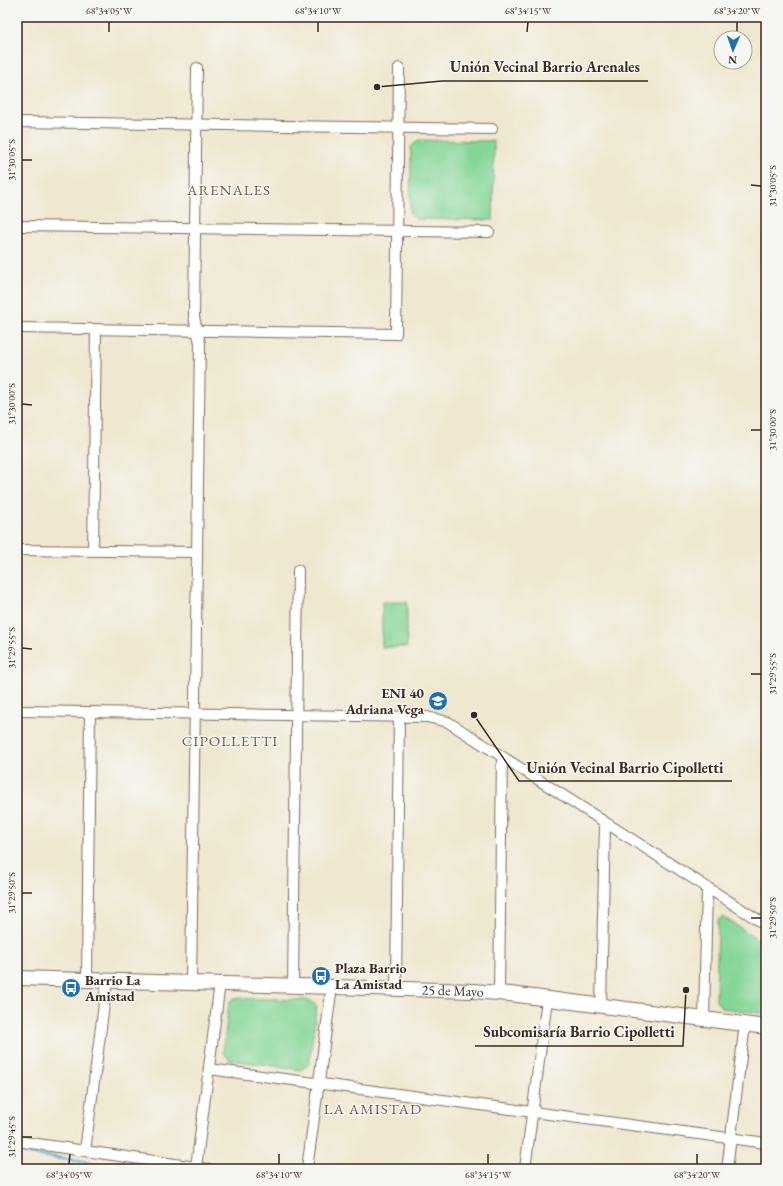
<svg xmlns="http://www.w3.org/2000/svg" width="783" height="1186" viewBox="0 0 783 1186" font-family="'EB Garamond',serif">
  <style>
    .green { fill: #84d697; stroke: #60805a }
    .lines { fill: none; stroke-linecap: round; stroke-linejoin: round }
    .stream { stroke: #51a6cd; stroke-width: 3 }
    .street-casing { stroke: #7a6c5c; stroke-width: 12 }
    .secondary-casing { stroke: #7a6c5c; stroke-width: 16 }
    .street { stroke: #fff; stroke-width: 10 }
    .secondary { stroke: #fff; stroke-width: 14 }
    .ticks { fill: none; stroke: #3b2a1e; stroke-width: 1.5 }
    .labels { text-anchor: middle; stroke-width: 3; stroke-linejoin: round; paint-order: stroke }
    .poi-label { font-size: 14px; font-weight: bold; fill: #3b2a1e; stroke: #f6f6f2; text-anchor: start }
    .street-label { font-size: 14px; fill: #3b2a1e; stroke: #f6f6f2 }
    .neighbourhood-label { font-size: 15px; letter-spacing: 1px; fill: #775b47; stroke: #f6f6f2 }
    .leader { fill: none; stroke: #3b2a1e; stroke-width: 1.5 }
    .callout-dot { fill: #3b2a1e; stroke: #f6f6f2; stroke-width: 1.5 }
    .callout-label { font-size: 15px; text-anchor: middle; font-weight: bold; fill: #3b2a1e; stroke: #f6f6f2; stroke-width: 3; stroke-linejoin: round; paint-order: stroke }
    .neatline { fill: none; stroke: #3b2a1e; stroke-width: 1.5 }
    .ticks-label { font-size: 10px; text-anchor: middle; fill: #3b2a1e }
  </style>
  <rect width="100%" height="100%" fill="#f6f6f2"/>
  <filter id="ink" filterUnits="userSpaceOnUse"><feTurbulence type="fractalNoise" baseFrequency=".025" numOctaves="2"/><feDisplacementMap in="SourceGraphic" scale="8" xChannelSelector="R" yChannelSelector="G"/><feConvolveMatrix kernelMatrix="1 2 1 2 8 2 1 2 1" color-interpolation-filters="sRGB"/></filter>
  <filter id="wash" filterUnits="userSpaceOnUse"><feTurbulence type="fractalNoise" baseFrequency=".012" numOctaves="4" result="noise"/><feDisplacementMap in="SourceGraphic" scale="16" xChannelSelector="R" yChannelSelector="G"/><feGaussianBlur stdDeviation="0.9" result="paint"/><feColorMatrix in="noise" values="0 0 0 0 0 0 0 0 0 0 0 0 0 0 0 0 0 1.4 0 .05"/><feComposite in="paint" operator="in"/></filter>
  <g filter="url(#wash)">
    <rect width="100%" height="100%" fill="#efe7cf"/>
    <g class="green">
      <path d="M418 140 494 141 493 220 416 219 410 213 411 147Z"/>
      <rect x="382" y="602" width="25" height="45"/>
      <path d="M723 917 766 944V1014L722 1008 716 1001 718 920Z"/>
      <path d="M234 998 310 1000 317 1006 309 1064 301 1070 230 1060 223 1053 229 1002Z"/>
    </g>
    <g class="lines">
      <path class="stream" d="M17 1152 134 1169"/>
    </g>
  </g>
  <g filter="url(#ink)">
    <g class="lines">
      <defs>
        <g id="street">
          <path d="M17 122 492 129"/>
          <path d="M17 226 489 232"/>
          <path d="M17 328 396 334 399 68"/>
          <path d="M17 550 197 552"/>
          <path d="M93 551 96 329"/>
          <path d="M17 711 427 717 448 722 766 925"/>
          <path d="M87 980 90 712"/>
          <path d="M191 983 200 343 194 317 197 68"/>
          <path d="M293 986 298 570"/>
          <path d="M396 988 399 717"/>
          <path d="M499 993 502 757"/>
          <path d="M601 1006 605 823"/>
          <path d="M704 1019 707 888"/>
          <path d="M209 1069 766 1143"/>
          <path d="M17 1141 209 1169"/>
          <path d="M85 1151 107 981"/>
          <path d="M196 1167 220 983"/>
          <path d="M307 1169 332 986"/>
          <path d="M525 1169 547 999"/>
          <path d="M727 1169 745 1024"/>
        </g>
        <g id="secondary">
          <path id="s1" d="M17 978 473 991 510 994 766 1027"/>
        </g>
      </defs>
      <use href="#street" class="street-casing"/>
      <use href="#secondary" class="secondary-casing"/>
      <use href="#street" class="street"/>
      <use href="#secondary" class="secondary"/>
    </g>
  </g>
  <path class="ticks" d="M109 32V22M318 32V22M527 32 528 22M737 32V22M22 160H32M751 185 761 186M22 404 32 405M751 430H761M22 648 32 649M751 674H761M22 893H32M751 918H761M22 1137H32M69 1164 70 1154M279 1164V1154M488 1164V1154M697 1164V1154"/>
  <defs>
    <symbol id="school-disc" viewBox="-11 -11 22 22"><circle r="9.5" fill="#1f6fb2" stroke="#f6f6f2"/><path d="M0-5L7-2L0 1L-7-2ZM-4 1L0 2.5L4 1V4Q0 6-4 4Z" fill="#fff"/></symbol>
    <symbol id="bus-disc" viewBox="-11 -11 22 22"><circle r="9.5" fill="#1f6fb2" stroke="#f6f6f2"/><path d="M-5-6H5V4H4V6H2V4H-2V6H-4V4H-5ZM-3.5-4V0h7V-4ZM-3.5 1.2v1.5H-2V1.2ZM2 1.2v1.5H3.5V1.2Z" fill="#fff"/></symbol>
  </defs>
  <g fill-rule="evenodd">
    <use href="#school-disc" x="427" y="690" width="22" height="22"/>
    <use href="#bus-disc" x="310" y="965" width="22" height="22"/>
    <use href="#bus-disc" x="60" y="977" width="22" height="22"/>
  </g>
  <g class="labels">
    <g class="poi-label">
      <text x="424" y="698" text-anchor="end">ENI 40<tspan x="424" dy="16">Adriana Vega</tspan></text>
      <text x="335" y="973">Plaza Barrio<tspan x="335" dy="16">La Amistad</tspan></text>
      <text x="85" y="985">Barrio La<tspan x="85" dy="16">Amistad</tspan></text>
    </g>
    <g class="street-label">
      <text dy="5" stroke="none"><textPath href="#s1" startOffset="436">25 de Mayo</textPath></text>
    </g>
    <g class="neighbourhood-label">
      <text x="229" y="195">ARENALES</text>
      <text x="230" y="746">CIPOLLETTI</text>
      <text x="373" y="1114">LA AMISTAD</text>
    </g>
  </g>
  <path class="leader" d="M377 87L442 81H648M474 715L519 781H732M686 990L683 1046H475"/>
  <g class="callout-dot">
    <circle cx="377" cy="87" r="4"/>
    <circle cx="474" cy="715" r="4"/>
    <circle cx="686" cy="990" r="4"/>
  </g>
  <g class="callout-label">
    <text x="545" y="72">Unión Vecinal Barrio Arenales</text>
    <text x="625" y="773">Unión Vecinal Barrio Cipolletti</text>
    <text x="579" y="1037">Subcomisaría Barrio Cipolletti</text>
  </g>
  <rect width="783" height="1186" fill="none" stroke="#f6f6f2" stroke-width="44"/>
  <g transform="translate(733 50) rotate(182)"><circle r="19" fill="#f6f6f2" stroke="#aba49d"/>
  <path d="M0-3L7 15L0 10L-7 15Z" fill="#1f6fb2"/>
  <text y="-6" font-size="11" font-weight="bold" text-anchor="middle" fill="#3b2a1e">N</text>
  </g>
  <rect x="22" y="22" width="739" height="1142" class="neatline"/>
  <g class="ticks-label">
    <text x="109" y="14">68°34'05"W</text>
    <text x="318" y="14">68°34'10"W</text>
    <text x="528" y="14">68°34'15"W</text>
    <text x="737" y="14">68°34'20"W</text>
    <text transform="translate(11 160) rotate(-90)" y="4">31°30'05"S</text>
    <text transform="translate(772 186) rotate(-90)" y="4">31°30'05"S</text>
    <text transform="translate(11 404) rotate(-90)" y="4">31°30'00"S</text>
    <text transform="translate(772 430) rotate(-90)" y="4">31°30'00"S</text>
    <text transform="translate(11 648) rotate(-90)" y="4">31°29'55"S</text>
    <text transform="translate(772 674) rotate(-90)" y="4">31°29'55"S</text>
    <text transform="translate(11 893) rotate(-90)" y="4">31°29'50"S</text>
    <text transform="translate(772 918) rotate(-90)" y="4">31°29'50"S</text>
    <text transform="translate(11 1137) rotate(-90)" y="4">31°29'45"S</text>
    <text x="69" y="1178">68°34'05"W</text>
    <text x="279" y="1178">68°34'10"W</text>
    <text x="488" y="1178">68°34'15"W</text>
    <text x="697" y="1178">68°34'20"W</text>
  </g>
</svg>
